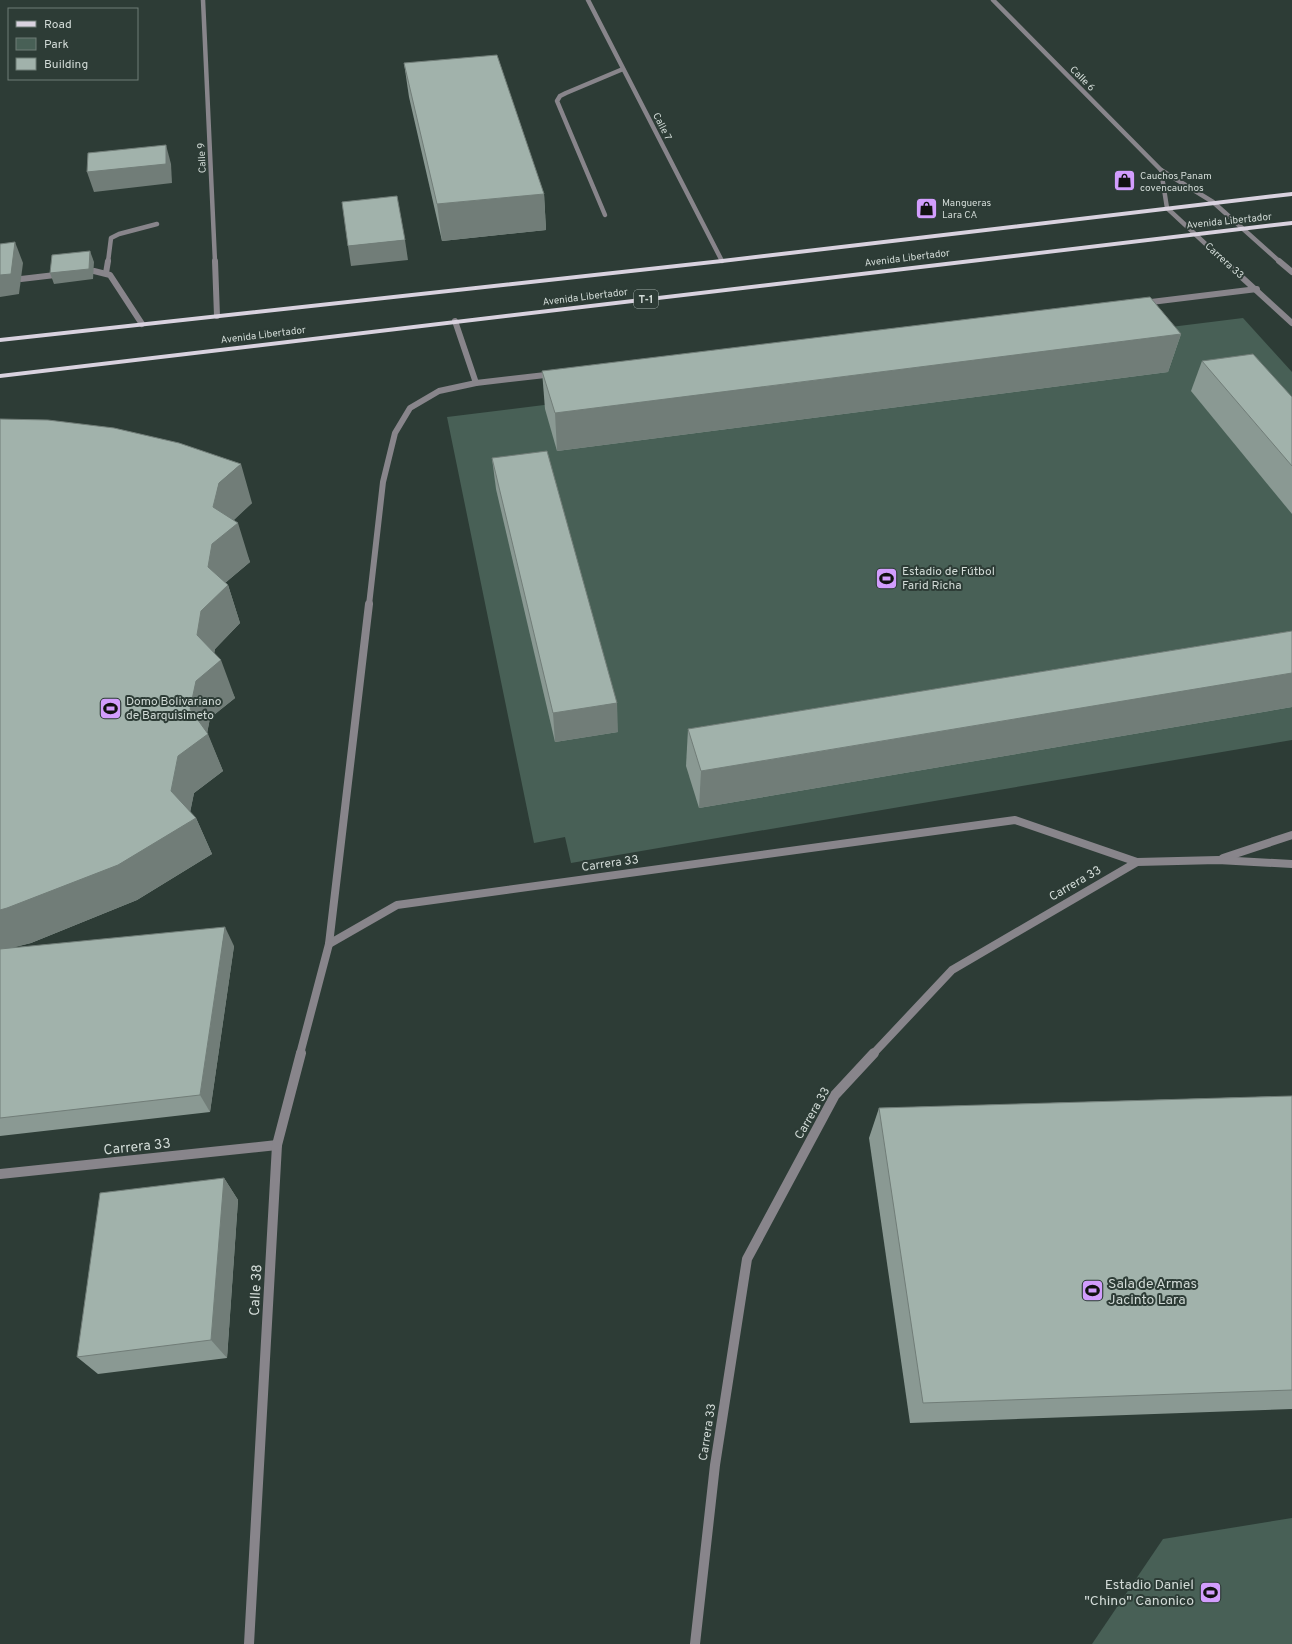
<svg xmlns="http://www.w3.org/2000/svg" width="1292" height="1644" viewBox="0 0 1292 1644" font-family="Overpass,sans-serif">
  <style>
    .green { fill: #486056 }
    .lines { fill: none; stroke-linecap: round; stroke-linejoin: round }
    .service-far2 { stroke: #88858b; stroke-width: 4.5 }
    .service-far1 { stroke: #88858b; stroke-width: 6 }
    .service { stroke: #88858b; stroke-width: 8 }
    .minor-far3 { stroke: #88858b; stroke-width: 4.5 }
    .minor-far2 { stroke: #88858b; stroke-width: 6 }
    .minor-far1 { stroke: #88858b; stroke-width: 8 }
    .minor { stroke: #88858b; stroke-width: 10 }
    .primary { fill: #d9d2df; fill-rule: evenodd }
    .wall { fill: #8a9993 }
    .shaded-wall { fill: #717d78 }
    .building { fill: #a1b2ab; stroke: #717d78 }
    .labels { text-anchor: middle; stroke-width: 4; stroke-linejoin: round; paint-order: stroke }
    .far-street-label { font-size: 10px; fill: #d2dbd7; stroke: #2d3c36 }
    .far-poi-label { font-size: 10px; fill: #d2dbd7; stroke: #2d3c36; text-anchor: start }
    .shield { fill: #2d3c36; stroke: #a0aba7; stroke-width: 1 }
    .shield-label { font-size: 11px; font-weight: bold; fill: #d2dbd7 }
    .poi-label { font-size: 12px; fill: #d2dbd7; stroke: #2d3c36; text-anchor: start }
    .street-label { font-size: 12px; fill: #d2dbd7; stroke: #2d3c36 }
    .near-street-label { font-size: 14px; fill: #d2dbd7; stroke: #2d3c36 }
    .near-poi-label { font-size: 14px; fill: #d2dbd7; stroke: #2d3c36; text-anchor: start }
  </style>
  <rect width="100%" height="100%" fill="#2d3c36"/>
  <g class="green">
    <path d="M1243 318 1292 372V740L571 863 565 837 534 843 447 417Z"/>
    <path d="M1292 1518V1644H1092L1163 1539Z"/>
  </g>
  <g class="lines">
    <g class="service-far2">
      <path d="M605 215 557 101 560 96 566 93 623 69"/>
      <path d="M108 262 111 238 119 234 157 224"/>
    </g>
    <g class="service-far1">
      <path d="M94 271 110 275 142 324"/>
      <path d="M106 273 108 261"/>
      <path d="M21 279 55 275"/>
      <path d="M1143 303 1257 289"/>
      <path d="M455 321 476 383"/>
      <path d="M369 605 383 482 395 433 410 408 439 391 476 383 554 374"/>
    </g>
    <path class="service" d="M329 944 369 604"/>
    <g class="minor-far3">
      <path d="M203 0 215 262"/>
      <path d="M588 0 722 261"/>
      <path d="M993 0 1161 170 1213 202 1280 262"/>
      <path d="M1161 170 1167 208 1225 262"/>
    </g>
    <g class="minor-far2">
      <path d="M215 261 217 316"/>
      <path d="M1224 261 1292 323"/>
      <path d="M1279 261 1292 272"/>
    </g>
    <g class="minor-far1">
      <path d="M1223 858 1292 835"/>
      <path d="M1137 862 1218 860 1292 864"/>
      <path d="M300 1054 329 944 397 905 1015 820 1137 862 952 970 873 1054"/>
    </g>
    <g class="minor">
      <path d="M0 1174 277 1145"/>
      <path d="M249 1644 277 1145 301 1053"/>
      <path d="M695 1644 715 1465 747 1259 835 1095 874 1053"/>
    </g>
    <g class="primary">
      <path d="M1292 192V196L722 263 0 342V338L722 259Z"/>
      <path d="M1292 221V225L0 378V374Z"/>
    </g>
  </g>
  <g class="wall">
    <path d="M404 63 544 194 546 230 442 241 409 97Z"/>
    <path d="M1181 334 1168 372 557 451 545 409 542 371Z"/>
    <path d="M1202 361 1292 397V514L1191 391Z"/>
    <path d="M0 419 252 503 233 520 250 562 225 583 228 585 240 623 215 649 214 653 235 698 210 718 207 733 223 771 194 793 190 812 196 818 212 854 137 900 31 943 10 948 234 946 210 1112 0 1136Z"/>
    <path d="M492 458 618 732 555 742 496 489Z"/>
    <path d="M1292 631V707L699 808 686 766 688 729Z"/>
    <path d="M1292 1096V1409L910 1423 869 1138 879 1108Z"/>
    <path d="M224 1178 238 1200 227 1358 98 1374 77 1357Z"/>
  </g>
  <g class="shaded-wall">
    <path d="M166 145 171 164 172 183 94 192 87 172Z"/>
    <path d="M544 194 546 230 442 241 437 204Z"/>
    <path d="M405 240 408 260 351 266 348 246Z"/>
    <path d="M15 242 23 263 19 294 0 297V275Z"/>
    <path d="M90 251 94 262 93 279 54 284 50 273Z"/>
    <path d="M1181 334 1168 372 557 451 555 413Z"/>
    <path d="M241 464 252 503 232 522 238 523 250 562 225 583 228 585 240 623 215 649 212 667 221 660 235 698 210 718 207 734H208L223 771 194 793 188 823 196 818 212 854 137 900 31 943 0 951V910L171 791 178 756 190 709 197 635 208 567 213 507 219 483Z"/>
    <path d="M1292 673V707L699 808 701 771Z"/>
    <path d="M617 703 618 732 555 742 553 713Z"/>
    <path d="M225 927 234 946 210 1112 200 1095Z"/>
    <path d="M224 1178 238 1200 227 1358 211 1340Z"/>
  </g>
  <g class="building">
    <path d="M497 55 544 194 437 204 404 63Z"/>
    <path d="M166 145V164L87 172 88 153Z"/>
    <path d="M397 196 405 240 348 246 342 202Z"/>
    <path d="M15 242 11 274 0 275V244Z"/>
    <path d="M90 251 89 269 50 273 52 255Z"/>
    <path d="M1150 297 1181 334 555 413 542 371Z"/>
    <path d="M1253 354 1292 397V466L1202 361Z"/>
    <path d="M0 419 48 420 114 428 179 443 241 464 219 483 213 507 238 523 212 544 208 567 228 585 201 611 197 635 221 660 196 681 190 709 208 734 178 756 171 791 196 818 118 865 7 908 0 910Z"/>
    <path d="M547 451 617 703 553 713 492 458Z"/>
    <path d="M1292 631V673L701 771 688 729Z"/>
    <path d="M225 927 200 1095 0 1118V949Z"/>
    <path d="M1292 1096V1390L923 1403 879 1108Z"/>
    <path d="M224 1178 211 1340 77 1357 100 1193Z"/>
  </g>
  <defs>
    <symbol id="shop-square" viewBox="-11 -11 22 22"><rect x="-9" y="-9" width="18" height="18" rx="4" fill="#d29dfd" stroke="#2d3c36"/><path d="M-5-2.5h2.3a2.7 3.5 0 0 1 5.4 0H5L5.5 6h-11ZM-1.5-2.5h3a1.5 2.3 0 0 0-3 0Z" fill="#111"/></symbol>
    <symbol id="stadium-square" viewBox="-11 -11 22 22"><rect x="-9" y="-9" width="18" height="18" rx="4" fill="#d29dfd" stroke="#2d3c36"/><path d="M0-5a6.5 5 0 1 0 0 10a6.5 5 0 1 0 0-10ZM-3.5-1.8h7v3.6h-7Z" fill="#111"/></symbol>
  </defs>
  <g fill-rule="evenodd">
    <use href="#shop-square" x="1112" y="168" width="25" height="25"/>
    <use href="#shop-square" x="914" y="196" width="25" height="25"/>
    <use href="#stadium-square" x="874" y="566" width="25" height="25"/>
    <use href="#stadium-square" x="98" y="696" width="25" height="25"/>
    <use href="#stadium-square" x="1080" y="1278" width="25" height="25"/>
    <use href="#stadium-square" x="1198" y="1580" width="25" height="25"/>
  </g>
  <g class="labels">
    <g class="far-street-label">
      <text transform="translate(1083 78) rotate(45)" y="4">Calle 6</text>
      <text transform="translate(663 126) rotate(63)" y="4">Calle 7</text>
      <text transform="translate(201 158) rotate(-93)" y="4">Calle 9</text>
      <text transform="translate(1229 220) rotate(-6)" y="4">Avenida Libertador</text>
      <text transform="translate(907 257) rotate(-7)" y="4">Avenida Libertador</text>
      <text transform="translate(1225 260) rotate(42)" y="4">Carrera 33</text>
      <text transform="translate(585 296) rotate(-7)" y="4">Avenida Libertador</text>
      <text transform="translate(263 334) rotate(-7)" y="4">Avenida Libertador</text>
    </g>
    <g class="far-poi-label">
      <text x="1140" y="179">Cauchos Panam<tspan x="1140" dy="12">covencauchos</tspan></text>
      <text x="942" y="206">Mangueras<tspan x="942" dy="12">Lara CA</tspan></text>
    </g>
    <rect class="shield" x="634" y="290" width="24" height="18" rx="3"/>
    <g class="shield-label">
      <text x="646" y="303">T-1</text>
    </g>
    <g class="poi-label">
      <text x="902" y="575">Estadio de Fútbol<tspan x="902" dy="14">Farid Richa</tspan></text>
      <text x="126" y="705">Domo Bolivariano<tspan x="126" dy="14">de Barquisimeto</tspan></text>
    </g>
    <g class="street-label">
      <text transform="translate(610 863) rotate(-8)" y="4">Carrera 33</text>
      <text transform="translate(1075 883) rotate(-30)" y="4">Carrera 33</text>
      <text transform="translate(812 1113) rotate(-60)" y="4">Carrera 33</text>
      <text transform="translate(707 1432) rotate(-81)" y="4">Carrera 33</text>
    </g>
    <g class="near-street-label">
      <text transform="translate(137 1146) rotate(-6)" y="5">Carrera 33</text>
      <text transform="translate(255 1290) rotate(-87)" y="5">Calle 38</text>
    </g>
    <g class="near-poi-label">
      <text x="1108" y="1288">Sala de Armas<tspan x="1108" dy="16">Jacinto Lara</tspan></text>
      <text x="1194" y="1589" text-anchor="end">Estadio Daniel<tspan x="1194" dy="16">"Chino" Canonico</tspan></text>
    </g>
  </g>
  <rect x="8" y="8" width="130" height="72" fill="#2d3c36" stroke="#6f7c76"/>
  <rect x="16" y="21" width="20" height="6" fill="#d9d2df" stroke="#6f7c76"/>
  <text x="44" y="28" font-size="12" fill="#d2dbd7">Road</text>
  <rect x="16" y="38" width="20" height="12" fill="#486056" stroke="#6f7c76"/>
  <text x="44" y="48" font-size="12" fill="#d2dbd7">Park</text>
  <rect x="16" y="58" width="20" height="12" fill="#a1b2ab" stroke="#6f7c76"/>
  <text x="44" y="68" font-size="12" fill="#d2dbd7">Building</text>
</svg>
